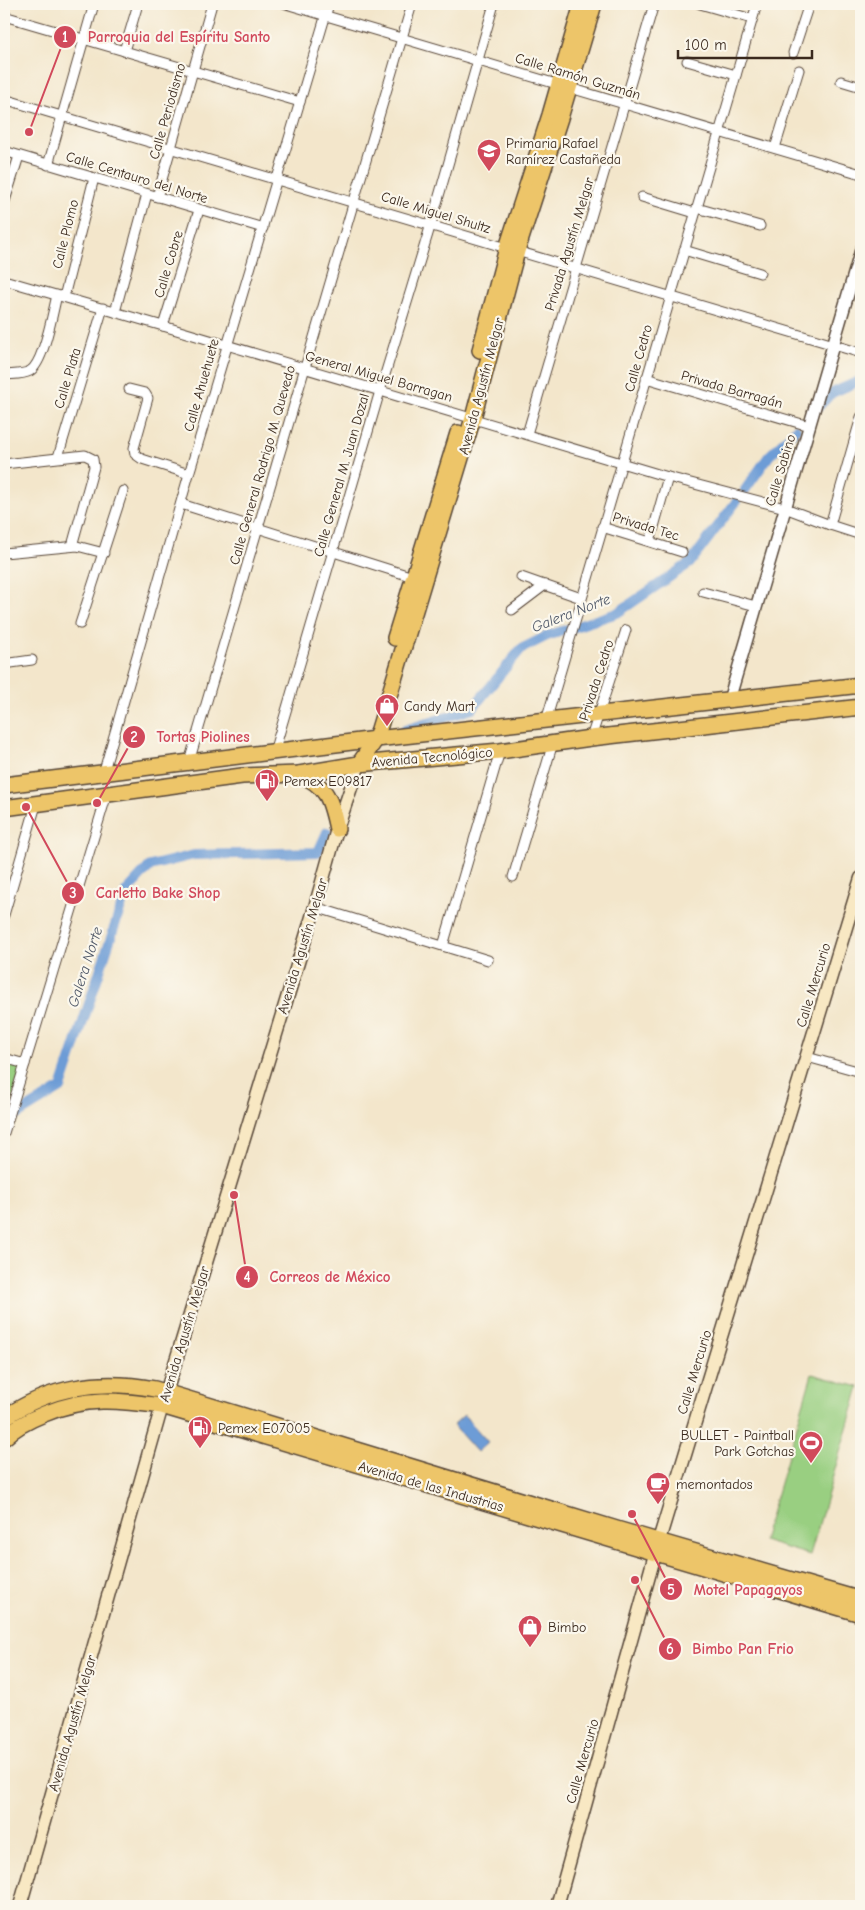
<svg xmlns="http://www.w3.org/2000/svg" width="865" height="1910" viewBox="0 0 865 1910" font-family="'Comic Neue',sans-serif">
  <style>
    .green { fill: #99cf81; stroke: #6a7c50 }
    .water { fill: #6d9cd6; stroke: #54637a }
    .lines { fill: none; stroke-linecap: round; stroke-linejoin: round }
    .canal { stroke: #6d9cd6; stroke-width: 10 }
    .minor-casing { stroke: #574638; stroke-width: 11 }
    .tertiary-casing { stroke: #574638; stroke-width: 14 }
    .secondary-casing { stroke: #574638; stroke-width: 15 }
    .primary-casing { stroke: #574638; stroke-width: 18 }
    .minor { stroke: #fff; stroke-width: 9 }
    .tertiary { stroke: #fff; stroke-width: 11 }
    .secondary { stroke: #f8e8c3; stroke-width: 12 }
    .primary { stroke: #edc569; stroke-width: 15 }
    .rail-casing { stroke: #3b2a1e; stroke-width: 4.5 }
    .rail { stroke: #fbf7ec; stroke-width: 2.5; stroke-dasharray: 8; stroke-linecap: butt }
    .labels { text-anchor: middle; stroke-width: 4.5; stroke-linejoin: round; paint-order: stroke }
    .street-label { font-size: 14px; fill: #3b2a1e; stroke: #fbf7ec }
    .poi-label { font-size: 14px; fill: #3b2a1e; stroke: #fbf7ec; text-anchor: start }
    .water-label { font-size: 15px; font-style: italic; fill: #4f5868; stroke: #fbf7ec }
    .leader { fill: none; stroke: #d1495b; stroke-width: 2 }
    .callout-dot { fill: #d1495b; stroke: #fbf7ec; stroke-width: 2 }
    .mark-label { font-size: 15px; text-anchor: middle; font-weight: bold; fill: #fff }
    .callout-label { font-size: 15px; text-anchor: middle; font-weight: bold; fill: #d1495b; stroke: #fbf7ec; stroke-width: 4.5; stroke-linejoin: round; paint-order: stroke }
  </style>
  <rect width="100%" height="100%" fill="#fbf7ec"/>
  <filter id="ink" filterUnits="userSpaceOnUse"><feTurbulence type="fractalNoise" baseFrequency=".02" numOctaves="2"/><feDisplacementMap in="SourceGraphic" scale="10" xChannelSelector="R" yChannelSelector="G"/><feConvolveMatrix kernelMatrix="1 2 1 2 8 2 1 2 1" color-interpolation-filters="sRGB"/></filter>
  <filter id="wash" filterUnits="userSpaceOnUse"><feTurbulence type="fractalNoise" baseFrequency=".0096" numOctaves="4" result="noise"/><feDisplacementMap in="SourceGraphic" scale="20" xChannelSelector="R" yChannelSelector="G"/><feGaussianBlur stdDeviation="1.12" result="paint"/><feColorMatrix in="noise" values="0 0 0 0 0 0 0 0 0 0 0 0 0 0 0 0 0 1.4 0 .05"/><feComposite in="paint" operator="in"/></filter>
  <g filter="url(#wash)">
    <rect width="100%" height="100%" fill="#f3e6cb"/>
    <g class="green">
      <path d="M4 1059 22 1066 4 1130Z"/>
      <path d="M812 1374 859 1387 810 1555 763 1541Z"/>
    </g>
    <path class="water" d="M464 1415 488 1442 477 1452 453 1425Z"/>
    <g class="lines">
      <g class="canal">
        <path d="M819 406 832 393 861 380"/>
        <path d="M745 490 769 456 796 429"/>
        <path d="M405 730 472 709 521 649 547 636 617 613 690 563 736 502"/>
        <path d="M4 1123 61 1088 126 892 150 866 194 855 318 852 327 832"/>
      </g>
    </g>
  </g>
  <g filter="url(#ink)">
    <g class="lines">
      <defs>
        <g id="minor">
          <path d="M286 4 861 174"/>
          <path d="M700 4 752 19"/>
          <path d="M4 16 300 102"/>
          <path d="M124 51 138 4"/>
          <path d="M793 53 809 4"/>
          <path d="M687 61 736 75"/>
          <path d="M841 81 861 87"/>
          <path d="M4 99 861 353"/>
          <path d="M775 148 799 70"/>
          <path d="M4 151 263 228"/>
          <path d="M48 165 94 4"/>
          <path d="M157 197 212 4"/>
          <path d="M642 197 695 213"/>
          <path d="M4 204 19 156"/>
          <path d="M697 208 760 226"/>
          <path d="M684 250 760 273"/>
          <path d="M4 280 163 326 668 477 785 508 830 525 861 535"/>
          <path d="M64 297 94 178"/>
          <path d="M115 312 147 194"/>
          <path d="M163 326 199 210"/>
          <path d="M4 375C12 374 23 375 30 371 44 363 53 311 57 295"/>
          <path d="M646 378 809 426"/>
          <path d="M129 389 145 393 148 398 134 448 135 454 142 459 189 474"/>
          <path d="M527 434 654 4"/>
          <path d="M58 457 103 308"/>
          <path d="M4 464 85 455 93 459 94 467 72 546"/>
          <path d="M181 504 413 577"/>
          <path d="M830 525 861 417"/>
          <path d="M602 527 682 552"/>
          <path d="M650 541 668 477"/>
          <path d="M4 553 77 546 104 553"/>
          <path d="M521 577 581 598"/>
          <path d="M703 592 756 606"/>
          <path d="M512 610 545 585"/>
          <path d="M80 624 123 491"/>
          <path d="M4 664 32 660"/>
          <path d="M546 721 757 4"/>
          <path d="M591 738 626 630"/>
          <path d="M274 752 380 391 431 224 494 4"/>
          <path d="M189 762 412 4"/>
          <path d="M103 774 189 474 329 4"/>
          <path d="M513 877 553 743"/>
          <path d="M315 907 488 960"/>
          <path d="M4 915 36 805"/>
          <path d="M443 946 500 751"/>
          <path d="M807 1057 861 1072"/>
          <path d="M4 1058 25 1064"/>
          <path d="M4 1133 107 794"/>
        </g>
        <path id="tertiary" d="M729 700 861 250"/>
        <g id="secondary">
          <path d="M20 1906 162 1406 315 907 337 829 359 764"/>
          <path d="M557 1906 659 1540 861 878"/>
        </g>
        <g id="primary">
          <path d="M480 350 507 248 550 115 582 4"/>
          <path d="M395 638 458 433"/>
          <path d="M359 764 376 739 473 418 517 251 560 118 594 4"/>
          <path d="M299 774C328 786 331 801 337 829"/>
          <path d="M4 785 376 739 861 685"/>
          <path d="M4 808 242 776 299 774 359 764 500 751 591 738 861 707"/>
          <path d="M4 1418C51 1386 99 1379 155 1389L620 1530 861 1600"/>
          <path d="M4 1438C15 1427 29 1420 44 1414 86 1396 118 1400 162 1406L861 1614"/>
        </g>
      </defs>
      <use href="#minor" class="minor-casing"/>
      <use href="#tertiary" class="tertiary-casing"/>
      <use href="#secondary" class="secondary-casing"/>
      <use href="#primary" class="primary-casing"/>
      <use href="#minor" class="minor"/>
      <use href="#tertiary" class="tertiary"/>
      <use href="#secondary" class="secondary"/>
      <use href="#primary" class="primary"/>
      <defs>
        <path id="rail" d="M4 1906H6"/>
      </defs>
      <use href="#rail" class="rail-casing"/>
      <use href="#rail" class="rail"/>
    </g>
  </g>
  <defs>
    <symbol id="school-pin" viewBox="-11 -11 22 30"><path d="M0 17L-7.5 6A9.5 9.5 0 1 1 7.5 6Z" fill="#d1495b" stroke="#fbf7ec"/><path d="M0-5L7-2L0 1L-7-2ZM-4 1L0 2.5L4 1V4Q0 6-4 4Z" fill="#fff"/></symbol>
    <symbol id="shop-pin" viewBox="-11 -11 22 30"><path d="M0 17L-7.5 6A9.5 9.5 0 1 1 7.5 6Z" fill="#d1495b" stroke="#fbf7ec"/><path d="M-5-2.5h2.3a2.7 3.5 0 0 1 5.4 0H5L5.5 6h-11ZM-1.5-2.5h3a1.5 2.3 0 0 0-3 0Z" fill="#fff"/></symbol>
    <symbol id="fuel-pin" viewBox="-11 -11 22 30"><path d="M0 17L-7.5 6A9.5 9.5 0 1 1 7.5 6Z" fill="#d1495b" stroke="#fbf7ec"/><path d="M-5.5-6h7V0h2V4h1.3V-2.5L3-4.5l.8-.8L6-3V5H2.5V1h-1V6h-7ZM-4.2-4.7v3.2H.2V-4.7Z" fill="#fff"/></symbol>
    <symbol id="stadium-pin" viewBox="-11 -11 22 30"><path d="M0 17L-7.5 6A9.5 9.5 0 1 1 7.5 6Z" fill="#d1495b" stroke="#fbf7ec"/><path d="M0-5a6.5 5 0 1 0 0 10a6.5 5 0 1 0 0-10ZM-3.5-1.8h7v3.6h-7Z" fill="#fff"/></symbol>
    <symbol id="cafe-pin" viewBox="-11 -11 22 30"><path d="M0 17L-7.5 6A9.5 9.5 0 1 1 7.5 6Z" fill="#d1495b" stroke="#fbf7ec"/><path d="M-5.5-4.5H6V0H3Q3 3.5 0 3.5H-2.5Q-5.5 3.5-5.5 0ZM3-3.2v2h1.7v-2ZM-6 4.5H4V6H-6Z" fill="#fff"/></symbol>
  </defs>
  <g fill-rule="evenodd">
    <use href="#school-pin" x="475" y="137" width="28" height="38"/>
    <use href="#shop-pin" x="373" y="692" width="28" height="38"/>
    <use href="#fuel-pin" x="253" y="767" width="28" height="38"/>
    <use href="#fuel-pin" x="186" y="1414" width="28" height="38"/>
    <use href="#stadium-pin" x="797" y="1429" width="28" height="38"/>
    <use href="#cafe-pin" x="644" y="1470" width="28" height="38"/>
    <use href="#shop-pin" x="516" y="1613" width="28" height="38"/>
  </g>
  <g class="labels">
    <g class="street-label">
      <text transform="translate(578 76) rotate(17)" y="5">Calle Ramón Guzmán</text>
      <text transform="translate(167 111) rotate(-74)" y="5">Calle Periodismo</text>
      <text transform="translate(137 177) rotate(17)" y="5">Calle Centauro del Norte</text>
      <text transform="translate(436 212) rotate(17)" y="5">Calle Miguel Shultz</text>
      <text transform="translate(65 234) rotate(-76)" y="5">Calle Plomo</text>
      <text transform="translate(569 244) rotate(-73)" y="5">Privada Agustín Melgar</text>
      <text transform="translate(168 264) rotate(-73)" y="5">Calle Cobre</text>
      <text transform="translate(638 358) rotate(-74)" y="5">Calle Cedro</text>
      <text transform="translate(379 376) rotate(16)" y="5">General Miguel Barragan</text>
      <text transform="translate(67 378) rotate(-73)" y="5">Calle Plata</text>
      <text transform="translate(201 385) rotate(-74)" y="5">Calle Ahuehuete</text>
      <text transform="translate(481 386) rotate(-75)" y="5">Avenida Agustín Melgar</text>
      <text transform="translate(732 389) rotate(16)" y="5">Privada Barragán</text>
      <text transform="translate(262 465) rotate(-74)" y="5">Calle General Rodrigo M. Quevedo</text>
      <text transform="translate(780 470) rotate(-73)" y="5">Calle Sabino</text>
      <text transform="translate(341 475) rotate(-74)" y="5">Calle General M. Juan Dozal</text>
      <text transform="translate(646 526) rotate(17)" y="5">Privada Tec</text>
      <text transform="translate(596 680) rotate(-72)" y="5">Privada Cedro</text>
      <text transform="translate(432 757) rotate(-5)" y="5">Avenida Tecnológico</text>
      <text transform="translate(302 946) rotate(-73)" y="5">Avenida Agustín Melgar</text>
      <text transform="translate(813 985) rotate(-73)" y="5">Calle Mercurio</text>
      <text transform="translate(184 1334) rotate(-73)" y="5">Avenida Agustín Melgar</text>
      <text transform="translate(694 1372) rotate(-73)" y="5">Calle Mercurio</text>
      <text transform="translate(431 1486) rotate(16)" y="5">Avenida de las Industrias</text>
      <text transform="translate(72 1723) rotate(-74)" y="5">Avenida Agustín Melgar</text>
      <text transform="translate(582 1761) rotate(-74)" y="5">Calle Mercurio</text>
    </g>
    <g class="poi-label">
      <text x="506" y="148">Primaria Rafael<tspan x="506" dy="16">Ramírez Castañeda</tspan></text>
      <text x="404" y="711">Candy Mart</text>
      <text x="284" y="786">Pemex E09817</text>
      <text x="218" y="1433">Pemex E07005</text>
      <text x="794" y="1440" text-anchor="end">BULLET - Paintball<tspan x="794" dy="16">Park Gotchas</tspan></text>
      <text x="676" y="1489">memontados</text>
      <text x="548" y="1632">Bimbo</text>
    </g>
    <g class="water-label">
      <text transform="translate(571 613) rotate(-21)" y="5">Galera Norte</text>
      <text transform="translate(85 967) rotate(-72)" y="5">Galera Norte</text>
    </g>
  </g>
  <path class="leader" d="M29 132L65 37M97 803L134 737M26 807L73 893M234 1195L247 1277M632 1514L671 1589M635 1580L670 1649"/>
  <g class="callout-dot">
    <circle cx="29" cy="132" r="5"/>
    <circle cx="97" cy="803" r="5"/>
    <circle cx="26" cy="807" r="5"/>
    <circle cx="234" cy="1195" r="5"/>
    <circle cx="632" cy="1514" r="5"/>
    <circle cx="635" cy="1580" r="5"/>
    <circle cx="65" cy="37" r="12"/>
    <circle cx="134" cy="737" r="12"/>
    <circle cx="73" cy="893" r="12"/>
    <circle cx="247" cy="1277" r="12"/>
    <circle cx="671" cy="1589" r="12"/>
    <circle cx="670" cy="1649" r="12"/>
  </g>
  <g class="mark-label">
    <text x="65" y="42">1</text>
    <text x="134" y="742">2</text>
    <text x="73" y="898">3</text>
    <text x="247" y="1282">4</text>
    <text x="671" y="1595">5</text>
    <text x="670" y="1654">6</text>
  </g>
  <g class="callout-label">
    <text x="179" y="42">Parroquia del Espíritu Santo</text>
    <text x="203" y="742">Tortas Piolines</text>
    <text x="158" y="898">Carletto Bake Shop</text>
    <text x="330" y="1282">Correos de México</text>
    <text x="748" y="1595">Motel Papagayos</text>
    <text x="743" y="1654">Bimbo Pan Frio</text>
  </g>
  <rect width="865" height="1910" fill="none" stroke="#fbf7ec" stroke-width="20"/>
  <path d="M678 50v8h134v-8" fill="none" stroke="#3b2a1e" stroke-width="2.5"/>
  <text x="685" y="50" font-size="15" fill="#3b2a1e" stroke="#fbf7ec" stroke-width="4" paint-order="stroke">100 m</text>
</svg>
